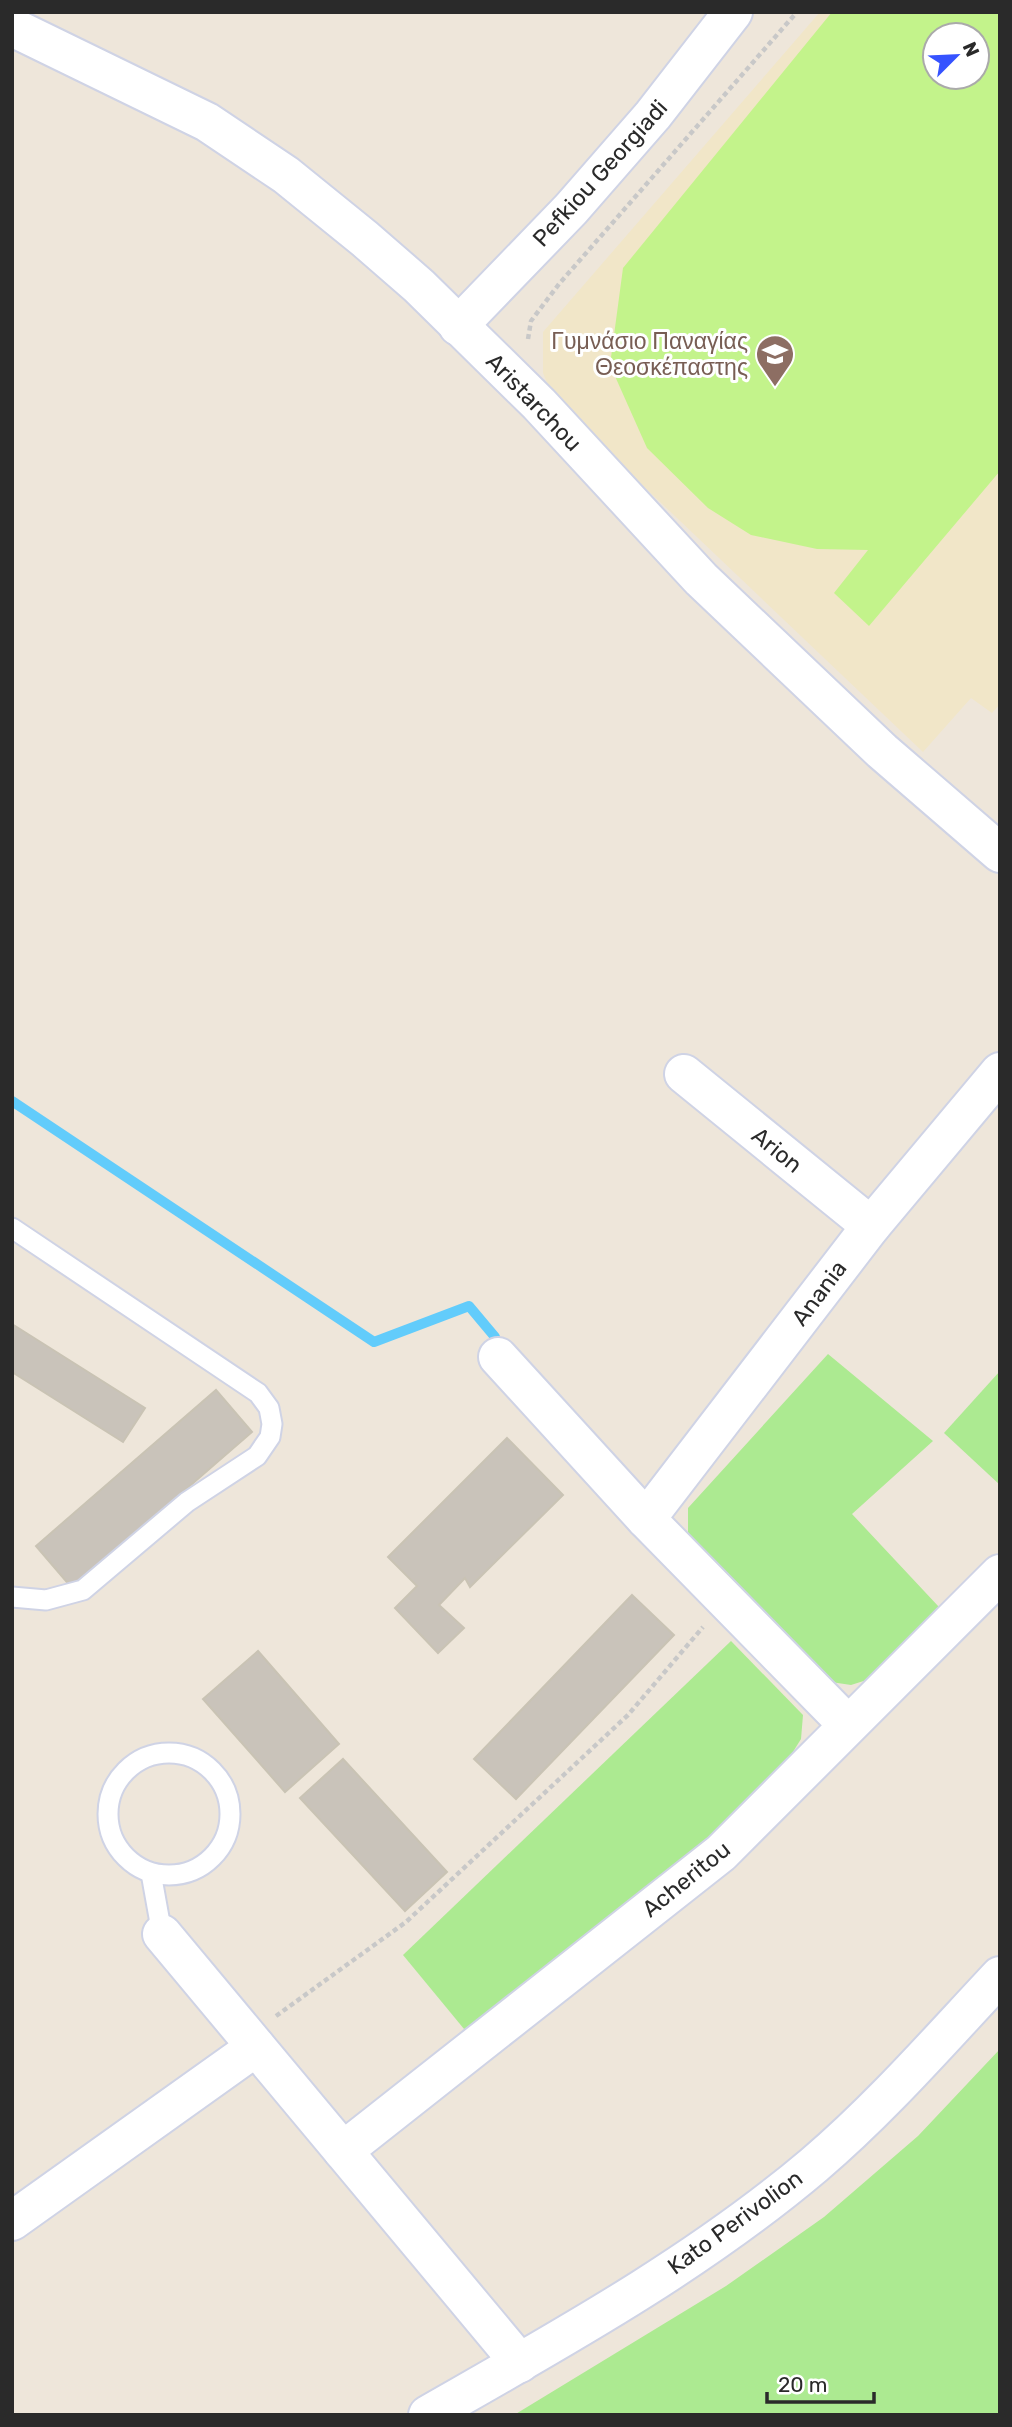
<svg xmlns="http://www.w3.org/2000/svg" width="1012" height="2427" viewBox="0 0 1012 2427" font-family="Rubik,sans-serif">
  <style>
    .education { fill: #f1e6c8; fill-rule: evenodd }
    .green { fill: #acea91 }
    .pitch { fill: #c3f38b; fill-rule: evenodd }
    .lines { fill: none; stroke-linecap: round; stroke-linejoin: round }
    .stream { stroke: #62ccfb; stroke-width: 10 }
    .building { fill: #c9c3ba; stroke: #c9c3b4; stroke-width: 2 }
    .service-casing { stroke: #cfd3e5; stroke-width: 23 }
    .minor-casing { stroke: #cfd3e5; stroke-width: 42 }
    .tertiary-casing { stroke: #cfd3e5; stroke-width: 42 }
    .path { stroke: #c8c8c8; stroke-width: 4.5; stroke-dasharray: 5 3.5; stroke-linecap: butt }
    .service { stroke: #fff; stroke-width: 19 }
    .minor { stroke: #fff; stroke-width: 38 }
    .tertiary { stroke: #fff; stroke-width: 38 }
    .labels { text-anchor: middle; stroke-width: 6; stroke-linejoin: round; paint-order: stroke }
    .street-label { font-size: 23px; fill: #2a2a2a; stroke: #fff }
    .education-label { font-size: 23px; fill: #785e54; stroke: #fff; text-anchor: end }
  </style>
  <rect width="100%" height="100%" fill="#eee6da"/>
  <path class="education" d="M820 12H1000V704L992 713 971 698 923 752 555 402 543 373V332ZM935 35H977V77H935Z"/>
  <g class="green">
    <path d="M828 1354 933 1441 852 1514 939 1607 873 1678 851 1685 831 1682 694 1547 688 1533V1508Z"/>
    <path d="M1000 1371V1485L944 1433Z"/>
    <path d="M731 1641 803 1715 801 1739 778 1776 679 1867 469 2035 403 1955Z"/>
    <path d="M1000 2049V2415H514L726 2286 824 2217 918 2136Z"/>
  </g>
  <path class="pitch" d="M832 12H1000V471L869 626 834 593 868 550 817 549 751 535 708 508 647 448 610 365 623 268ZM935 35H977V77H935Z"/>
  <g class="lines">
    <path class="stream" d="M12 1101 374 1342 469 1306 495 1337 497 1350"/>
  </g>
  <g class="building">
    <path d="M12 1324 145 1408 123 1442 12 1372Z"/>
    <path d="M216 1390 252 1432 72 1588 36 1546Z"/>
    <path d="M507 1438 563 1495 470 1587 465 1578 439 1605 464 1628 438 1653 395 1608 417 1586 388 1557Z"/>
    <path d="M632 1595 674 1635 516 1799 474 1759Z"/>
    <path d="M258 1651 339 1744 285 1792 203 1699Z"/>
    <path d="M343 1759 447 1872 405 1911 300 1798Z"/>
  </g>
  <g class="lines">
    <defs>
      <g id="service">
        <path d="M12 1228 258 1393 269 1408 272 1424 270 1437 257 1456 187 1502 83 1590 46 1600 12 1597"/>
        <circle cx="169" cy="1814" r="61"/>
        <path d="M151 1873 162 1934"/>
      </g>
      <g id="minor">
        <path d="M12 27 207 122 286 175 365 239 419 286 539 404 701 579 882 751 1000 853"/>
        <path d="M458 326 571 209 653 115 733 12"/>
        <path d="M684 1074 871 1226"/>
        <path d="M498 1357 646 1519 848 1725"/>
        <path d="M646 1519 871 1226 1000 1072"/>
        <path d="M162 1934 520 2363"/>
        <path d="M343 2151 721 1853 1000 1574"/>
        <path d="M12 2221 256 2047"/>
      </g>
      <path id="tertiary" d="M428 2415C561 2339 697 2264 814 2165 881 2108 940 2040 1000 1976"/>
    </defs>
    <use href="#service" class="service-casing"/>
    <use href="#minor" class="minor-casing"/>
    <use href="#tertiary" class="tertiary-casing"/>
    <g class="path">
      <path d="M528 339 531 321 559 284 797 12"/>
      <path d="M276 2016 406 1922 628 1715 703 1627"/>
    </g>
    <use href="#service" class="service"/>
    <use href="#minor" class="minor"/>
    <use href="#tertiary" class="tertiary"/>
  </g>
  <defs>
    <symbol id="school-pin" viewBox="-11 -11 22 30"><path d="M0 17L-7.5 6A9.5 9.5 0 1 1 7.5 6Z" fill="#8d6e63" stroke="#fff"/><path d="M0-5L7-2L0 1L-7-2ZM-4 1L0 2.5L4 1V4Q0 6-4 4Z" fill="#fff"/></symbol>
  </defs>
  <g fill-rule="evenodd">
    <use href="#school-pin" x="753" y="332" width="44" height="60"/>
  </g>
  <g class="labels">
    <g class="street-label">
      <text transform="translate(600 173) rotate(-48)" y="8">Pefkiou Georgiadi</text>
      <text transform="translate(534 402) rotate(46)" y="8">Aristarchou</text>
      <text transform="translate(777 1150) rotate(39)" y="8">Arion</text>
      <text transform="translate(819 1293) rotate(-53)" y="8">Anania</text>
      <text transform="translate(686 1879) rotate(-39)" y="8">Acheritou</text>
      <text transform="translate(735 2222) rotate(-36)" y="8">Kato Perivolion</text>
    </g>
    <g class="education-label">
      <text x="748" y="349">Γυμνάσιο Παναγίας<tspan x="748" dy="26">Θεοσκέπαστης</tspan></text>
    </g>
  </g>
  <rect width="1012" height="2427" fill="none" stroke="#2a2a2a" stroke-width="28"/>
  <g transform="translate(956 56) rotate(66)"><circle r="33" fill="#ffffff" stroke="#aaaaaa" stroke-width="2"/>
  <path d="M0-5L12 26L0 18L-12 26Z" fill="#3653ff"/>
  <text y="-10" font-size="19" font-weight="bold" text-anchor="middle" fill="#2a2a2a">N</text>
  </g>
  <path d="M767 2392v10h107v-10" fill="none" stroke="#2a2a2a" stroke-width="3.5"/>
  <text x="778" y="2392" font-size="21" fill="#2a2a2a" stroke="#ffffff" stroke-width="5" paint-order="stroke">20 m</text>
</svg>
